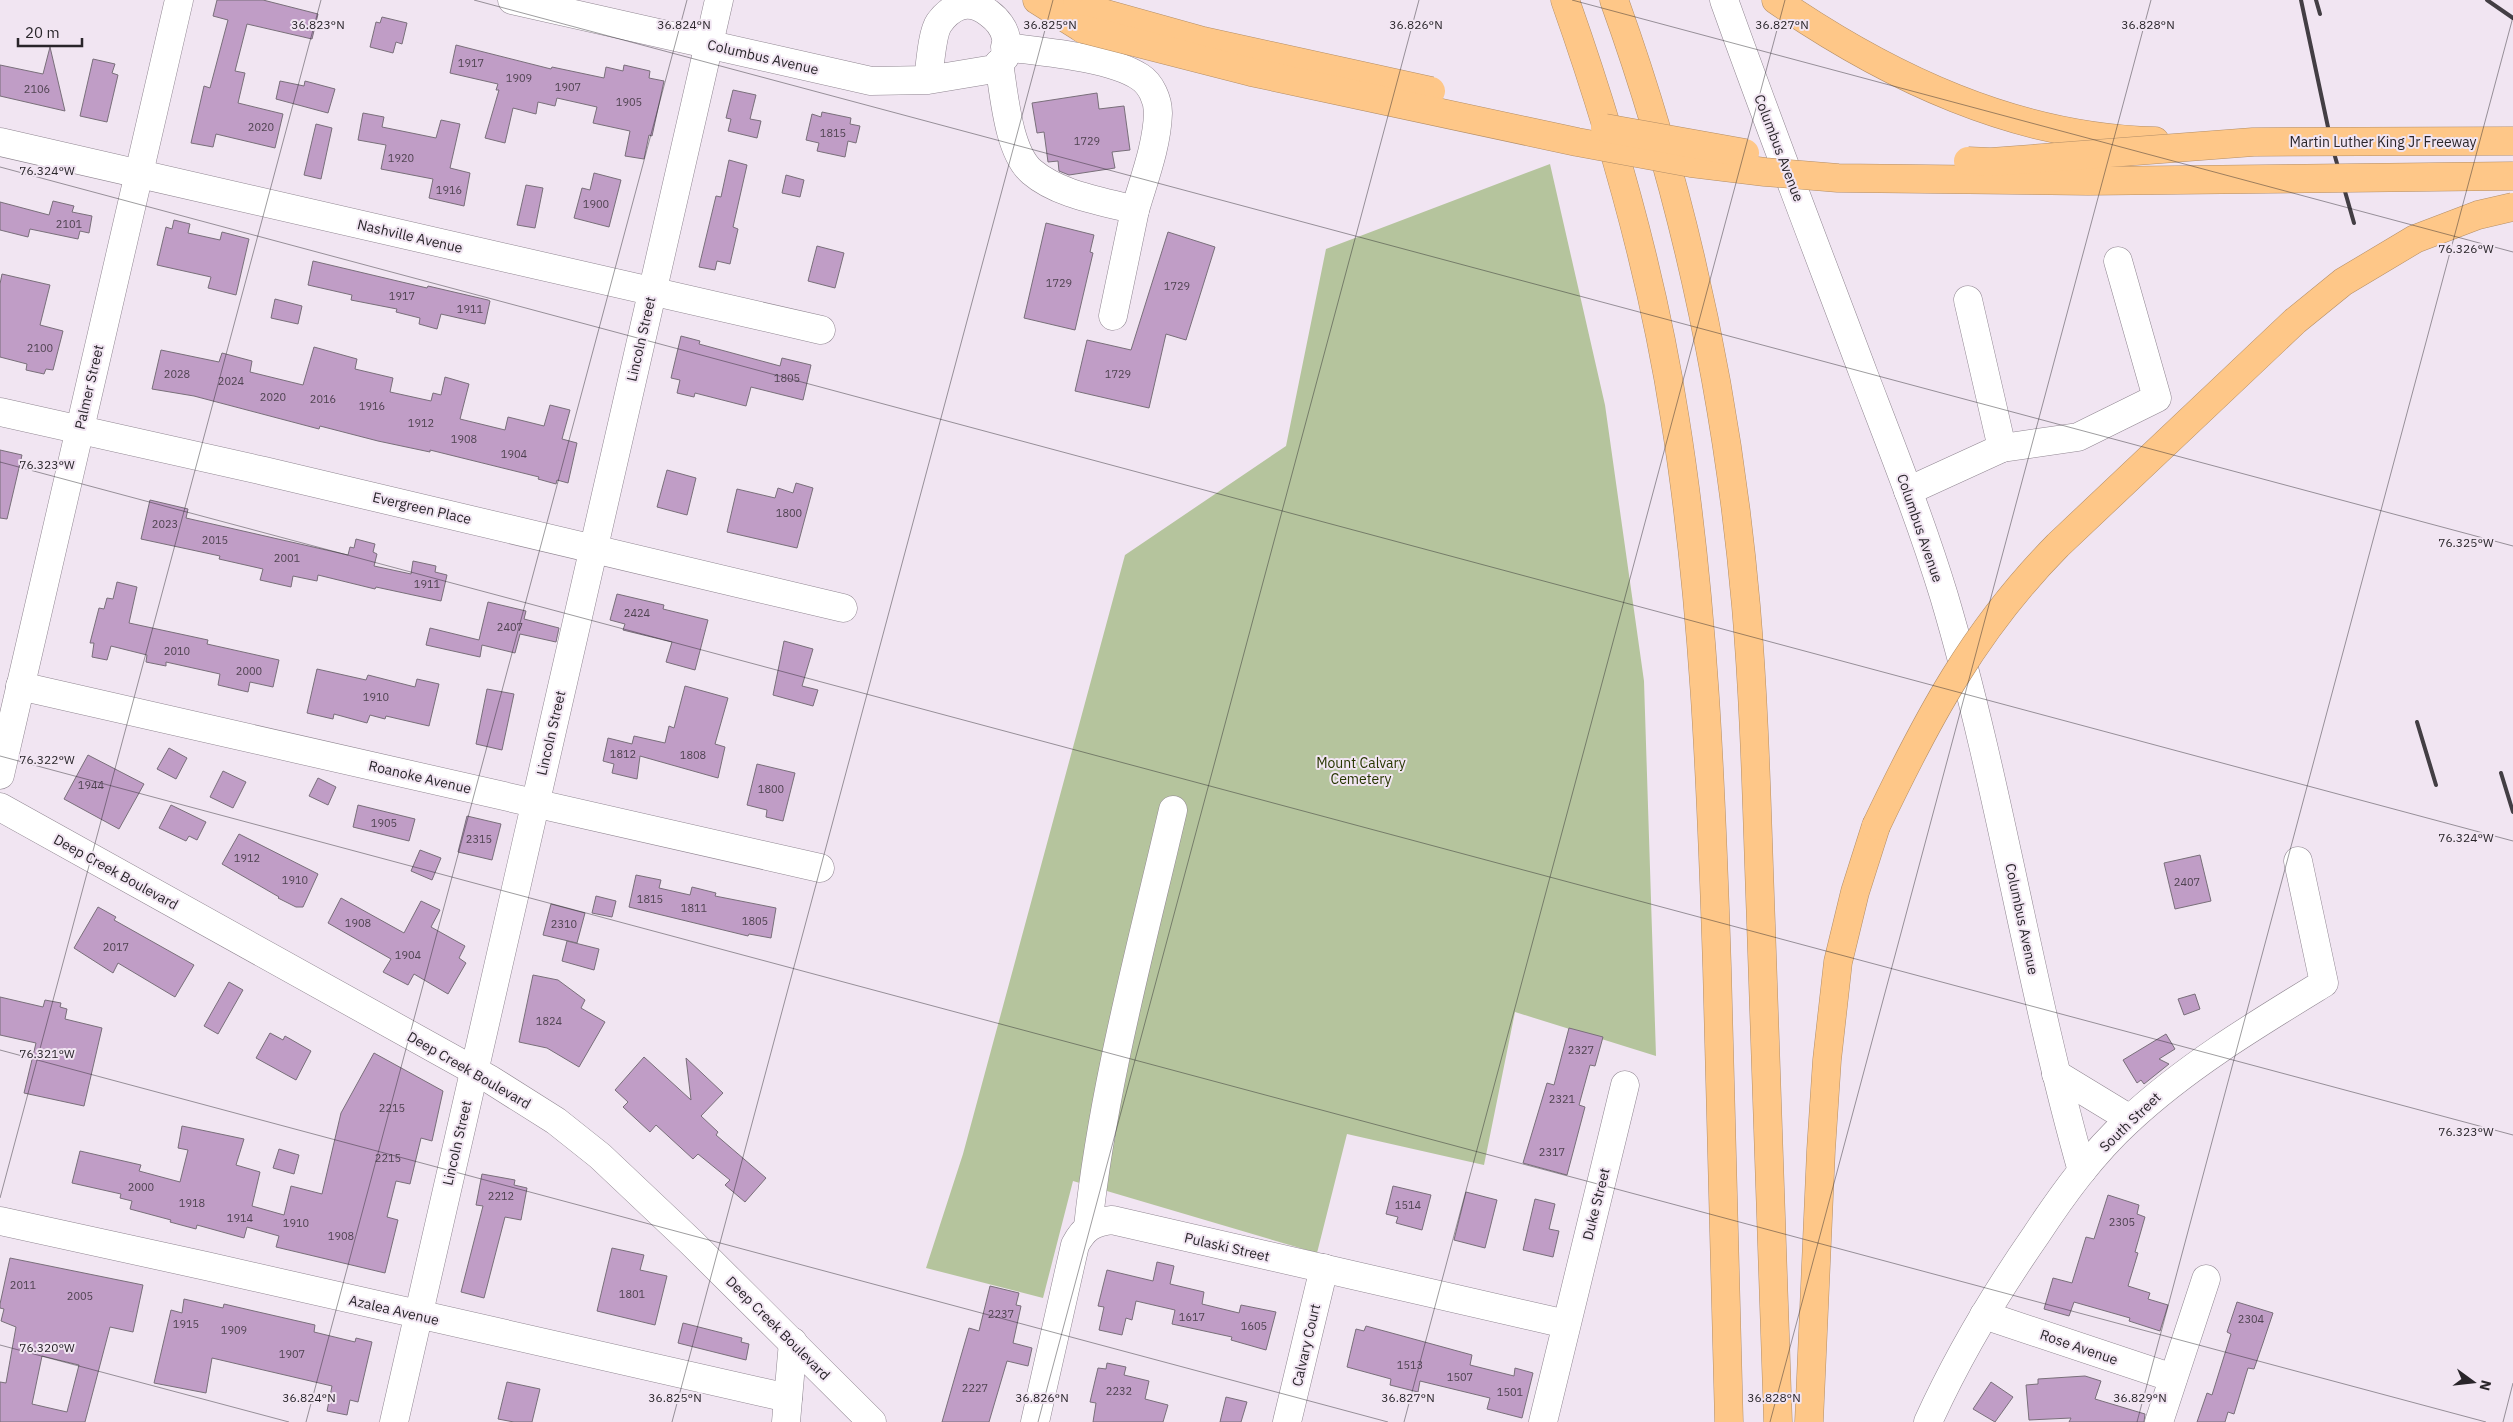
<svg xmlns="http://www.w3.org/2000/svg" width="2513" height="1422" viewBox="0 0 2513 1422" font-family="'IBM Plex Sans',sans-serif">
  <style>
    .green { fill: #b5c49d }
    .building { fill: #c09dc6; stroke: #796f7a; fill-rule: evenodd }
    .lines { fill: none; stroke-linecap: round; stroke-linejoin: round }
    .minor-casing { stroke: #908691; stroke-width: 29 }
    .highway-casing { stroke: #b38e67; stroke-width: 29 }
    .minor { stroke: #fff; stroke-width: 28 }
    .highway { stroke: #fec788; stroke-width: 28 }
    .rail { stroke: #433e44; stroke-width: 4 }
    .highway-bridge-casing { stroke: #b38e67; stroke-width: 29; stroke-linecap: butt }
    .highway-bridge { stroke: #fec788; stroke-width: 28 }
    .ticks { fill: none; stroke: #29252a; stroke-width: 1; stroke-opacity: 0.45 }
    .labels { text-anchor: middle; stroke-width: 4; stroke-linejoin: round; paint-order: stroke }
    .number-label { font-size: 11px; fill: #4f4351 }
    .street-label { font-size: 14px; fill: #29252a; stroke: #f1e5f2 }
    .park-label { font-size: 14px; fill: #273600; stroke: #f1e5f2 }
    .ticks-label { font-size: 12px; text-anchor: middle; fill: #29252a; stroke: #f1e5f2; stroke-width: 4; stroke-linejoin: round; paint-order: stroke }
  </style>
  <rect width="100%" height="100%" fill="#f1e5f2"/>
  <path class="green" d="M1550 164 1605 405 1644 681 1656 1056 1515 1012 1484 1165 1347 1134 1317 1253 1073 1181 1043 1298 926 1268 963 1154 1125 555 1286 446 1326 249Z"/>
  <g class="building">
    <path d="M217 0H263L318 14 312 39 247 24 235 71 245 73 238 103 283 114 275 148 216 134 213 147 191 143 204 86 210 88 228 20 213 16Z"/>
    <path d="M382 17 407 23 402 44 396 42 393 53 370 47 376 22 380 23Z"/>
    <path d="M456 45 551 69 552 67 604 78 606 67 623 71 624 65 650 71 649 78 664 81 652 136 649 135 644 159 625 156 630 131 593 123 597 107 557 98 555 106 538 102 536 114 513 108 505 143 485 138 499 90H496L498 84 450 73Z"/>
    <path d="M50 47 65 111 0 96V65L43 74Z"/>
    <path d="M93 59 115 64 112 73 118 75 107 122 80 116Z"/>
    <path d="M280 81 304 86 305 81 335 89 328 113 276 99Z"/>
    <path d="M733 90 756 95 750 119 761 121 757 138 728 131 731 119 726 118Z"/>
    <path d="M1097 93 1099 109 1124 106 1130 150 1112 152 1115 168 1069 175 1059 171 1058 161 1048 162 1044 132 1037 133 1032 103Z"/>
    <path d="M822 112 851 118 850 124 860 126 856 143 848 141 845 157 817 151 819 143 806 140 812 114 821 117Z"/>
    <path d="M363 113 384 117 382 127 436 138 441 120 460 124 450 168 470 173 464 206 429 198 433 179 381 169 386 145 358 140Z"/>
    <path d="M316 124 332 128 321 179 304 175Z"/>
    <path d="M729 160 747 165 733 227 738 229 730 264 717 261 715 270 699 267 716 196 721 197Z"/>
    <path d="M594 173 621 180 609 227 574 218 582 188 590 190Z"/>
    <path d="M786 175 804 180 800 197 782 193Z"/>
    <path d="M526 185 543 188 535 228 517 225Z"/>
    <path d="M53 201 74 206 72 212 92 216 89 233 80 231 78 239 30 229 28 237 0 230V202L49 215Z"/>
    <path d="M174 220 190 224 188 233 220 240 222 232 249 239 236 295 208 288 211 277 157 265 166 227 172 229Z"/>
    <path d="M1046 223 1094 235 1090 252 1093 253 1075 330 1024 318Z"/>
    <path d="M1168 232 1215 247 1186 340 1166 334 1149 408 1075 391 1087 340 1131 350Z"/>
    <path d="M817 246 844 253 835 288 808 281Z"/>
    <path d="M313 261 427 288 428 286 488 300 490 301 485 324 441 314 437 329 419 324 420 318 396 312 397 309 351 300 352 295 308 285Z"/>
    <path d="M2 274 50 285 40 325 63 331 53 370 46 369 44 374 26 370 27 364 0 357V284Z"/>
    <path d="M275 299 302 306 298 324 271 318Z"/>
    <path d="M681 336 700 341 699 344 780 366 782 358 811 365 803 400 751 387 746 406 695 393 694 397 677 393 680 380 671 378Z"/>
    <path d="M314 347 357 359 355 369 393 378 390 392 431 401 433 393 441 395 445 377 469 384 460 419 505 430 508 417 544 426 550 405 570 410 562 439 577 443 568 483 557 480 556 484 538 479 539 477 430 450V452L378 441 320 426 319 429 194 396 152 389 161 350 219 362 222 353 252 361 250 372 303 385Z"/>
    <path d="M0 450 22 455 7 519 0 518Z"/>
    <path d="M667 470 696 478 687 515 657 507Z"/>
    <path d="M796 483 813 488 797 548 727 532 737 489 775 498 778 488 793 493Z"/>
    <path d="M150 500 188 509 186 518 348 555 350 547 354 548 356 539 375 544 373 552 377 554 374 566 411 574 413 561 436 566 435 572 447 575 441 601 376 587 375 589 318 575 317 581 293 576 291 587 260 580 263 569 219 559 220 556 141 539Z"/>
    <path d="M117 582 137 587 129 623 208 640 207 644 279 660 273 687 250 682 248 692 218 685 220 674 166 662V666L146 662 147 655 111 646 107 660 92 657 94 643H90L99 608 104 609 107 598 113 599Z"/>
    <path d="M617 594 664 605 663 609 708 620 695 670 666 662 672 642 623 630 625 624 610 620Z"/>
    <path d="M488 602 526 611 524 619 559 628 556 642 520 634 515 653 482 645 480 657 426 645 430 628 479 640Z"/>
    <path d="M784 641 813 649 802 686 818 690 813 706 773 695Z"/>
    <path d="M317 669 366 680 368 675 415 687 417 679 439 684 429 726 386 716 385 719 370 715 367 723 334 714 333 719 307 713Z"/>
    <path d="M685 686 728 698 715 744 725 747 718 778 640 756 637 779 612 773 614 764 603 761 608 738 632 744 634 736 665 743 669 726 674 728Z"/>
    <path d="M487 689 514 694 502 750 476 744Z"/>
    <path d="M169 748 187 758 176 779 157 769Z"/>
    <path d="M88 755 144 784 119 829 64 799Z"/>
    <path d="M757 764 795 773 783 821 766 817 767 810 747 805Z"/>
    <path d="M223 771 246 782 233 808 210 797Z"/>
    <path d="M318 778 336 787 328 805 309 796Z"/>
    <path d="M171 805 206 822 197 840 189 836 186 841 159 828Z"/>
    <path d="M358 805 415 819 409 841 353 827Z"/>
    <path d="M467 816 501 824 492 860 458 852Z"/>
    <path d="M239 834 318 874 303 907H296L278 898 279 897 222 864Z"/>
    <path d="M420 850 441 858 432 880 411 871Z"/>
    <path d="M2200 855 2211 901 2175 909 2164 863Z"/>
    <path d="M636 875 661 880 659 888 690 895 692 887 716 893 715 896 776 908 771 938 749 934 748 936 629 907Z"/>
    <path d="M596 896 616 901 612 917 592 913Z"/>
    <path d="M341 898 404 933 421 901 440 910 431 927 465 946 459 958 466 963 448 994 414 974 408 985 383 972 391 959 328 923Z"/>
    <path d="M551 904 585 913 577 943 543 935Z"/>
    <path d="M98 907 116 917 114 920 194 965 175 997 118 963 113 973 74 948Z"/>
    <path d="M567 941 599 949 594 970 562 961Z"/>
    <path d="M533 975 558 980 585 1000 581 1008 605 1022 579 1067 547 1048 519 1042Z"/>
    <path d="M229 982 243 990 218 1034 204 1026Z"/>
    <path d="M2195 994 2200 1009 2184 1015 2178 999Z"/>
    <path d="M0 997 43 1007 45 1000 61 1003 60 1007 67 1009 65 1019 102 1028 84 1106 24 1093 36 1043 0 1035Z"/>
    <path d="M1569 1028 1603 1037 1595 1066 1590 1065 1579 1105 1585 1107 1567 1175 1523 1163 1547 1083 1554 1085Z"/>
    <path d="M270 1033 283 1040 285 1036 311 1051 296 1080 256 1058Z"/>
    <path d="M2166 1034 2175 1049 2159 1059 2169 1064 2144 1084 2141 1080 2137 1083 2123 1060Z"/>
    <path d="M374 1053 443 1091 432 1141 421 1138 410 1184 396 1181 387 1217 398 1220 385 1273 276 1247 279 1236 247 1227 244 1238 197 1225 196 1229 170 1222 171 1220 130 1209 132 1201 120 1198 121 1194 72 1183 80 1151 141 1165 139 1171 180 1182 188 1150 178 1148 182 1126 244 1139 236 1165 260 1172 252 1206 284 1215 291 1186 322 1194 341 1113Z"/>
    <path d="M644 1057 691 1100 686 1058 723 1093 701 1116 718 1132 716 1135 766 1178 745 1202 725 1185 730 1180 698 1154 693 1159 656 1125 650 1132 623 1107 628 1102 615 1090Z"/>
    <path d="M279 1149 299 1155 294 1174 273 1168Z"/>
    <path d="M482 1174 515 1180 514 1185 527 1188 521 1220 505 1217 484 1298 461 1292 483 1206 476 1205Z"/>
    <path d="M1393 1186 1431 1195 1422 1230 1396 1223 1398 1217 1386 1214Z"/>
    <path d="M1466 1192 1497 1200 1485 1248 1454 1240Z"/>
    <path d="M2108 1195 2139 1205 2137 1214 2145 1217 2135 1252 2138 1253 2128 1286 2150 1293 2148 1299 2168 1305 2160 1331 2129 1321 2130 1318 2074 1302 2069 1316 2044 1309 2053 1278 2072 1283 2086 1237 2094 1239Z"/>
    <path d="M1535 1199 1555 1204 1549 1229 1559 1231 1553 1257 1523 1250Z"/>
    <path d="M612 1248 644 1255 640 1270 667 1276 655 1325 597 1311Z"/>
    <path d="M10 1258 143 1285 133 1332 110 1327 85 1422H0V1382L6 1383 16 1327 1 1321 4 1309 0 1308V1304ZM42 1356 79 1365 67 1412 32 1404Z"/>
    <path d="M1157 1262 1174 1266 1170 1284 1204 1292 1202 1304 1239 1313 1241 1305 1276 1312 1266 1350 1231 1340 1232 1337 1172 1324 1175 1310 1136 1301 1132 1320 1126 1318 1122 1335 1099 1330 1104 1307 1098 1306 1107 1270 1153 1281Z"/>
    <path d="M990 1286 1019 1293 1016 1305 1021 1306 1013 1343 1032 1348 1028 1366 1007 1361 989 1422H942L969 1328 979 1331Z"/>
    <path d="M184 1299 223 1308 224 1304 254 1311 315 1325 314 1332 355 1342 356 1338 372 1342 358 1402 350 1400 347 1415 327 1411 332 1386 212 1358 206 1393 154 1383 171 1310 182 1313Z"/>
    <path d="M2237 1302 2273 1313 2263 1343 2254 1369 2248 1368 2234 1414 2228 1412 2225 1422H2197L2207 1393 2212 1395 2231 1334 2227 1332Z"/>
    <path d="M683 1323 742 1338 741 1342 749 1344 746 1360 678 1343Z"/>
    <path d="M1366 1326 1472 1355 1470 1365 1514 1376 1515 1368 1533 1373 1522 1418 1487 1409 1490 1398 1420 1381 1418 1392 1390 1385 1391 1379 1347 1367 1356 1329 1364 1331Z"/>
    <path d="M1107 1363 1126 1367 1124 1375 1149 1381 1145 1399 1168 1405 1163 1422H1093L1096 1403 1090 1402 1098 1368 1106 1369Z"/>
    <path d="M2085 1376 2101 1381 2095 1399 2145 1414 2144 1422H2069L2071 1418 2029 1420 2026 1385 2038 1384V1379Z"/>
    <path d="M507 1382 540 1389 532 1422H514L498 1419Z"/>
    <path d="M1991 1382 2013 1397 1995 1422 1973 1409Z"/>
    <path d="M1226 1397 1247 1402 1241 1422H1220Z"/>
  </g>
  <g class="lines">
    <defs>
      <g id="minor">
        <path d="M512 0 871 81 928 80 994 69 1005 57C1005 51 1007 44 1006 38 1003 20 978 0 960 6 952 9 944 16 939 23 932 33 930 66 928 80"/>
        <path d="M1724 0C1769 126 1817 250 1864 375 1892 448 1921 521 1944 596 2000 785 2028 981 2082 1171"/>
        <path d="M1005 47C1042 52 1110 57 1140 77 1151 84 1158 100 1158 113 1157 146 1144 179 1135 210"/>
        <path d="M999 63C1004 93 1008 152 1032 172 1059 195 1102 201 1135 210L1113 316"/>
        <path d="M0 142 821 330"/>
        <path d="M1968 300 2002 448"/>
        <path d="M0 412 264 471 843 608"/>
        <path d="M1908 491 2002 448 2078 437 2157 398 2118 261"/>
        <path d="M20 686 820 868"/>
        <path d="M0 775 179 0"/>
        <path d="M0 807 491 1080 556 1121 600 1156 691 1242 872 1422"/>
        <path d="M2056 1074 2130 1119"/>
        <path d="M0 1221 206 1266 788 1398"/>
        <path d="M1088 1227C1103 1086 1141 948 1173 810"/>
        <path d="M1984 1315 2173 1378"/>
        <path d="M394 1422 719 0"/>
        <path d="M786 1422 793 1342"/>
        <path d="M1035 1422 1075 1245C1084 1228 1093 1222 1112 1220L1566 1324"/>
        <path d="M1287 1422 1324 1268"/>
        <path d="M1543 1422 1625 1085"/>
        <path d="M1928 1422C1958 1356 1995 1294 2036 1235 2063 1194 2092 1154 2129 1120 2187 1066 2257 1024 2324 983L2298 861"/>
        <path d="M2159 1422 2206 1279"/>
      </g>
      <g id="highway">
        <path d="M1037 0 1083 29"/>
        <path d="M1077 0 1092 10"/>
        <path d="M1565 0C1613 136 1653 276 1675 419 1704 600 1711 783 1717 967 1721 1118 1725 1270 1729 1422"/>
        <path d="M1614 0C1684 194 1728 400 1746 606 1755 711 1757 818 1761 924 1768 1090 1773 1256 1778 1422"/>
        <path d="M1776 0C1888 77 2016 138 2155 141"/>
        <path d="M1809 1422 1821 1150 1827 1060 1838 962 1855 892 1876 826"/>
      </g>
    </defs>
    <use href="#minor" class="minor-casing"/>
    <use href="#highway" class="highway-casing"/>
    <use href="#minor" class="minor"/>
    <use href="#highway" class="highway"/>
    <g class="rail">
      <path d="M2301 0 2332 146 2354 223"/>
      <path d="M2316 0 2320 14"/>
      <path d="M2487 0 2513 18"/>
      <path d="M2417 722 2436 785"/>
      <path d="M2501 773 2513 812"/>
    </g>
    <defs>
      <g id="highway-bridge">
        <path d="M1092 10 1203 41 1431 91"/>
        <path d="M1083 29 1251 72 1577 142 1691 163 1765 172 1838 178 2088 181 2513 176"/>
        <path d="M1605 128 1745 153"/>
        <path d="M1968 161 1991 162 2253 142 2513 141"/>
        <path d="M1876 826C1927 719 1974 630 2058 545L2295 321 2343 282 2415 239 2478 215 2513 207"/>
      </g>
    </defs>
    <use href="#highway-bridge" class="highway-bridge-casing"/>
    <use href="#highway-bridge" class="highway-bridge"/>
  </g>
  <path class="ticks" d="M474 0 2513 546M1572 0 2513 252M0 167 2513 841M0 462 2513 1135M0 756 2486 1422M0 1050 1388 1422M0 1198 321 0M0 1345 289 1422M306 1422 687 0M672 1422 1053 0M1038 1422 1419 0M1404 1422 1785 0M1770 1422 2151 0M2137 1422 2513 17M2503 1422 2513 1383"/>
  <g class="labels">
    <g class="number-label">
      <text x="471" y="67">1917</text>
      <text x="519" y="82">1909</text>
      <text x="568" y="91">1907</text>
      <text x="37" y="93">2106</text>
      <text x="629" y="106">1905</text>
      <text x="261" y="131">2020</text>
      <text x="833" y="137">1815</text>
      <text x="1087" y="145">1729</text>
      <text x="401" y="162">1920</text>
      <text x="449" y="194">1916</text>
      <text x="596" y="208">1900</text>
      <text x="69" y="228">2101</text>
      <text x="1059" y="287">1729</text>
      <text x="1177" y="290">1729</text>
      <text x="402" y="300">1917</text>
      <text x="470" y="313">1911</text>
      <text x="40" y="352">2100</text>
      <text x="177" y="378">2028</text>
      <text x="1118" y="378">1729</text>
      <text x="787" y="382">1805</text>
      <text x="231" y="385">2024</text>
      <text x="273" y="401">2020</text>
      <text x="323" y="403">2016</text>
      <text x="372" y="410">1916</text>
      <text x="421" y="427">1912</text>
      <text x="464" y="443">1908</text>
      <text x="514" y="458">1904</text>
      <text x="789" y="517">1800</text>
      <text x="165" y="528">2023</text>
      <text x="215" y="544">2015</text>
      <text x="287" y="562">2001</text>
      <text x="427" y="588">1911</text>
      <text x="637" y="617">2424</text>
      <text x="510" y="631">2407</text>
      <text x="177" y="655">2010</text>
      <text x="249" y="675">2000</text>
      <text x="376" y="701">1910</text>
      <text x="623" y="758">1812</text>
      <text x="693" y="759">1808</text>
      <text x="91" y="789">1944</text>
      <text x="771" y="793">1800</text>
      <text x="384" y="827">1905</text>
      <text x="479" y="843">2315</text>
      <text x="247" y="862">1912</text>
      <text x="295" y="884">1910</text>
      <text x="2187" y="886">2407</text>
      <text x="650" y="903">1815</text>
      <text x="694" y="912">1811</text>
      <text x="755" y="925">1805</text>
      <text x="358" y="927">1908</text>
      <text x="564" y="928">2310</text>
      <text x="116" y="951">2017</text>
      <text x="408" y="959">1904</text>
      <text x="549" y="1025">1824</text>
      <text x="1581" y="1054">2327</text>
      <text x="1562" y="1103">2321</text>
      <text x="392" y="1112">2215</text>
      <text x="1552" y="1156">2317</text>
      <text x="388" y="1162">2215</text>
      <text x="141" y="1191">2000</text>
      <text x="501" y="1200">2212</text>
      <text x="192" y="1207">1918</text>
      <text x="1408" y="1209">1514</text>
      <text x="240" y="1222">1914</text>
      <text x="2122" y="1226">2305</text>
      <text x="296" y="1227">1910</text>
      <text x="341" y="1240">1908</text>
      <text x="23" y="1289">2011</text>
      <text x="632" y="1298">1801</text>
      <text x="80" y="1300">2005</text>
      <text x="1001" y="1318">2237</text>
      <text x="1192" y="1321">1617</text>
      <text x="2251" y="1323">2304</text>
      <text x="186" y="1328">1915</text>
      <text x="1254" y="1330">1605</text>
      <text x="234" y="1334">1909</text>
      <text x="292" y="1358">1907</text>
      <text x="1410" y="1369">1513</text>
      <text x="1460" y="1381">1507</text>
      <text x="975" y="1392">2227</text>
      <text x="1119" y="1395">2232</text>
      <text x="1510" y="1396">1501</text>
    </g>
    <g class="street-label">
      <text transform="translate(763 57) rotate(13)" y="5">Columbus Avenue</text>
      <text x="2383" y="147">Martin Luther King Jr Freeway</text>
      <text transform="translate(1779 148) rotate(69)" y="5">Columbus Avenue</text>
      <text transform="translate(410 236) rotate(13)" y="5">Nashville Avenue</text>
      <text transform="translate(641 339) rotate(-77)" y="5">Lincoln Street</text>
      <text transform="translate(89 387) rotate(-77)" y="5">Palmer Street</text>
      <text transform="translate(422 508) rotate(13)" y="5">Evergreen Place</text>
      <text transform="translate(1920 528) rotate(71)" y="5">Columbus Avenue</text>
      <text transform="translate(551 733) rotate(-77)" y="5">Lincoln Street</text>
      <text transform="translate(420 777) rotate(13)" y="5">Roanoke Avenue</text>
      <text transform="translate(116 872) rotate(29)" y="5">Deep Creek Boulevard</text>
      <text transform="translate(2022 919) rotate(78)" y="5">Columbus Avenue</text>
      <text transform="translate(469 1070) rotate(30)" y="5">Deep Creek Boulevard</text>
      <text transform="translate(2130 1122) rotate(-44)" y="5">South Street</text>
      <text transform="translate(457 1143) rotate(-77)" y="5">Lincoln Street</text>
      <text transform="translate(1596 1204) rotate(-76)" y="5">Duke Street</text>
      <text transform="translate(1227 1247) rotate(13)" y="5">Pulaski Street</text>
      <text transform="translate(394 1310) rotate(13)" y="5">Azalea Avenue</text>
      <text transform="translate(778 1328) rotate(45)" y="5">Deep Creek Boulevard</text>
      <text transform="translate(1306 1345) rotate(-77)" y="5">Calvary Court</text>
      <text transform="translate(2079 1347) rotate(19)" y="5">Rose Avenue</text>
    </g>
    <g class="park-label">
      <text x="1361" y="768">Mount Calvary<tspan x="1361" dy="16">Cemetery</tspan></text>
    </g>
  </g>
  <g class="ticks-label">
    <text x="318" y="29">36.823°N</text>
    <text x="684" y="29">36.824°N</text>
    <text x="1050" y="29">36.825°N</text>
    <text x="1416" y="29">36.826°N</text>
    <text x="1782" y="29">36.827°N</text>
    <text x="2148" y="29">36.828°N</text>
    <text x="47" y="175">76.324°W</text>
    <text x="2466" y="253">76.326°W</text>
    <text x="47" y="469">76.323°W</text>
    <text x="2466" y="547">76.325°W</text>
    <text x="47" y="764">76.322°W</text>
    <text x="2466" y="842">76.324°W</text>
    <text x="47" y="1058">76.321°W</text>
    <text x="2466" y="1136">76.323°W</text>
    <text x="47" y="1352">76.320°W</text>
    <text x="309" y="1402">36.824°N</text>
    <text x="675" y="1402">36.825°N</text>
    <text x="1042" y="1402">36.826°N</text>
    <text x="1408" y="1402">36.827°N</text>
    <text x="1774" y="1402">36.828°N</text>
    <text x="2140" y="1402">36.829°N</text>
  </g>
  <g transform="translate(2473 1382) rotate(105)" stroke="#f1e5f2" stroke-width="4" paint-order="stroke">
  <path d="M0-4L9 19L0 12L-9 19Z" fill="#29252a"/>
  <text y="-8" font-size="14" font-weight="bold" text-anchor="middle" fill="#29252a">N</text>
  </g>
  <path d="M18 38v8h64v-8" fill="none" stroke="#29252a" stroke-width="2.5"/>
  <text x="25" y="38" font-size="15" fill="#29252a" stroke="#f1e5f2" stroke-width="4" paint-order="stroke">20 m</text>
</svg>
